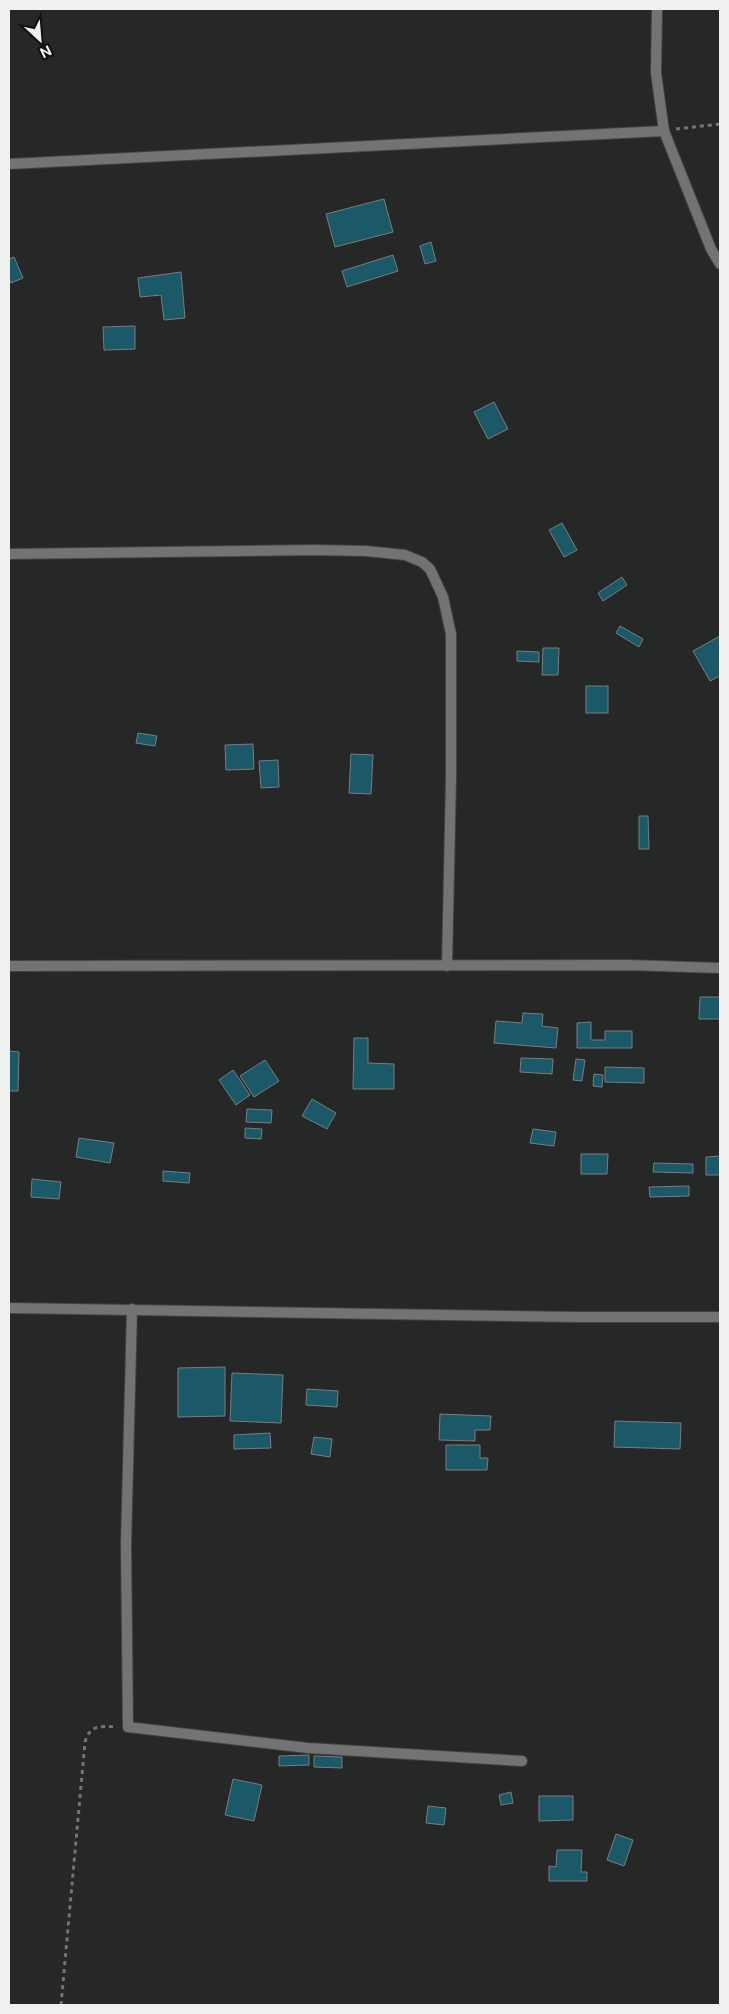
<svg xmlns="http://www.w3.org/2000/svg" width="729" height="2014" viewBox="0 0 729 2014" font-family="'Public Sans',sans-serif">
  <style>
    .building { fill: #1b5868; stroke: #7a7d7e }
    .lines { fill: none; stroke-linecap: round; stroke-linejoin: round }
    .minor-casing { stroke: #414443; stroke-width: 12 }
    .path { stroke: #737574; stroke-width: 3; stroke-dasharray: 4 4; stroke-linecap: butt }
    .minor { stroke: #727372; stroke-width: 10 }
  </style>
  <rect width="100%" height="100%" fill="#252827"/>
  <g class="building">
    <path d="M384 199 393 232 335 247 326 214Z"/>
    <path d="M431 242 436 261 425 264 420 246Z"/>
    <path d="M393 255 398 271 347 287 342 271Z"/>
    <path d="M14 257 23 278 11 283 9 278V259Z"/>
    <path d="M181 272 185 318 164 320 161 295 140 297 138 278Z"/>
    <path d="M135 326V349L104 350 103 327Z"/>
    <path d="M494 402 508 429 488 439 474 412Z"/>
    <path d="M562 523 577 550 564 557 549 530Z"/>
    <path d="M622 577 627 585 603 601 598 593Z"/>
    <path d="M620 626 643 639 639 647 616 633Z"/>
    <path d="M720 636V676L710 681 693 651Z"/>
    <path d="M543 648H559L558 675H542Z"/>
    <path d="M517 651 539 652V662L517 661Z"/>
    <rect x="586" y="686" width="22" height="27"/>
    <path d="M138 733 157 736 155 746 136 743Z"/>
    <path d="M253 744 254 769 226 770 225 745Z"/>
    <path d="M351 754 373 755 371 794 349 793Z"/>
    <path d="M278 760 279 787 261 788 259 761Z"/>
    <path d="M639 816H648L649 849H639Z"/>
    <path d="M700 997H720V1019H699Z"/>
    <path d="M523 1013 543 1014 542 1026 558 1028 556 1048 494 1043 496 1021 522 1023Z"/>
    <path d="M591 1022V1040H605V1031H632V1048H577V1023Z"/>
    <path d="M354 1038H368V1063L394 1064V1089H353Z"/>
    <path d="M9 1051 19 1052 18 1091H9Z"/>
    <path d="M521 1058 553 1059 552 1074 520 1072Z"/>
    <path d="M576 1059 585 1060 582 1081 573 1080Z"/>
    <path d="M265 1060 279 1081 254 1097 240 1076Z"/>
    <path d="M605 1067 644 1068V1083L605 1082Z"/>
    <path d="M233 1070 250 1095 236 1105 219 1080Z"/>
    <path d="M594 1074 603 1075 602 1087 593 1086Z"/>
    <path d="M312 1099 336 1113 327 1129 302 1116Z"/>
    <path d="M247 1109 272 1110 271 1123 246 1122Z"/>
    <path d="M245 1128 262 1129 261 1139 245 1138Z"/>
    <path d="M533 1129 556 1132 554 1146 530 1143Z"/>
    <path d="M79 1138 114 1143 110 1163 76 1157Z"/>
    <path d="M581 1154H608L607 1174H581Z"/>
    <path d="M720 1156V1175H706V1157Z"/>
    <path d="M654 1163 693 1164V1173L653 1172Z"/>
    <path d="M163 1171 190 1173 189 1183 163 1181Z"/>
    <path d="M32 1179 61 1182 59 1199 31 1197Z"/>
    <path d="M689 1186V1196L650 1197 649 1187Z"/>
    <path d="M225 1367V1416L178 1417V1368Z"/>
    <path d="M232 1373 283 1375 281 1423 230 1421Z"/>
    <path d="M307 1389 338 1391 337 1407 306 1405Z"/>
    <path d="M440 1414 491 1416 490 1430H475V1441L439 1440Z"/>
    <path d="M615 1421 681 1423 680 1449 614 1447Z"/>
    <path d="M270 1433 271 1448 234 1449V1435Z"/>
    <path d="M314 1437 332 1439 330 1457 311 1454Z"/>
    <path d="M446 1445H480V1458H488L487 1470H446Z"/>
    <path d="M309 1755V1765L279 1766V1756Z"/>
    <path d="M314 1756 342 1757V1768L314 1767Z"/>
    <path d="M233 1779 262 1785 254 1821 225 1815Z"/>
    <path d="M511 1792 513 1803 501 1805 499 1795Z"/>
    <path d="M539 1796H573V1820L539 1821Z"/>
    <path d="M428 1806 446 1808 444 1825 426 1823Z"/>
    <path d="M616 1834 633 1840 624 1866 607 1860Z"/>
    <path d="M557 1850H582L581 1872H587V1881H549V1866L556 1867Z"/>
  </g>
  <g class="lines">
    <defs>
      <g id="minor">
        <path d="M657 9 656 73 664 131 711 249 720 264"/>
        <path d="M9 164 664 131"/>
        <path d="M9 554 314 550 366 551 405 555 422 562 430 569 443 597 451 634V777L447 966"/>
        <path d="M9 966 628 965 720 968"/>
        <path d="M9 1308 576 1317H720"/>
        <path d="M132 1309 126 1544 128 1727 308 1748 522 1761"/>
      </g>
    </defs>
    <use href="#minor" class="minor-casing"/>
    <g class="path">
      <path d="M676 129 720 124"/>
      <path d="M61 2005 85 1742C90 1725 100 1726 116 1727"/>
    </g>
    <use href="#minor" class="minor"/>
  </g>
  <rect width="729" height="2014" fill="none" stroke="#eff1f0" stroke-width="20"/>
  <g transform="translate(40 40) rotate(154)" stroke="#0f1010" stroke-width="4" paint-order="stroke">
  <path d="M0-4L9 19L0 12L-9 19Z" fill="#eff1f0"/>
  <text y="-8" font-size="14" font-weight="bold" text-anchor="middle" fill="#eff1f0">N</text>
  </g>
</svg>
